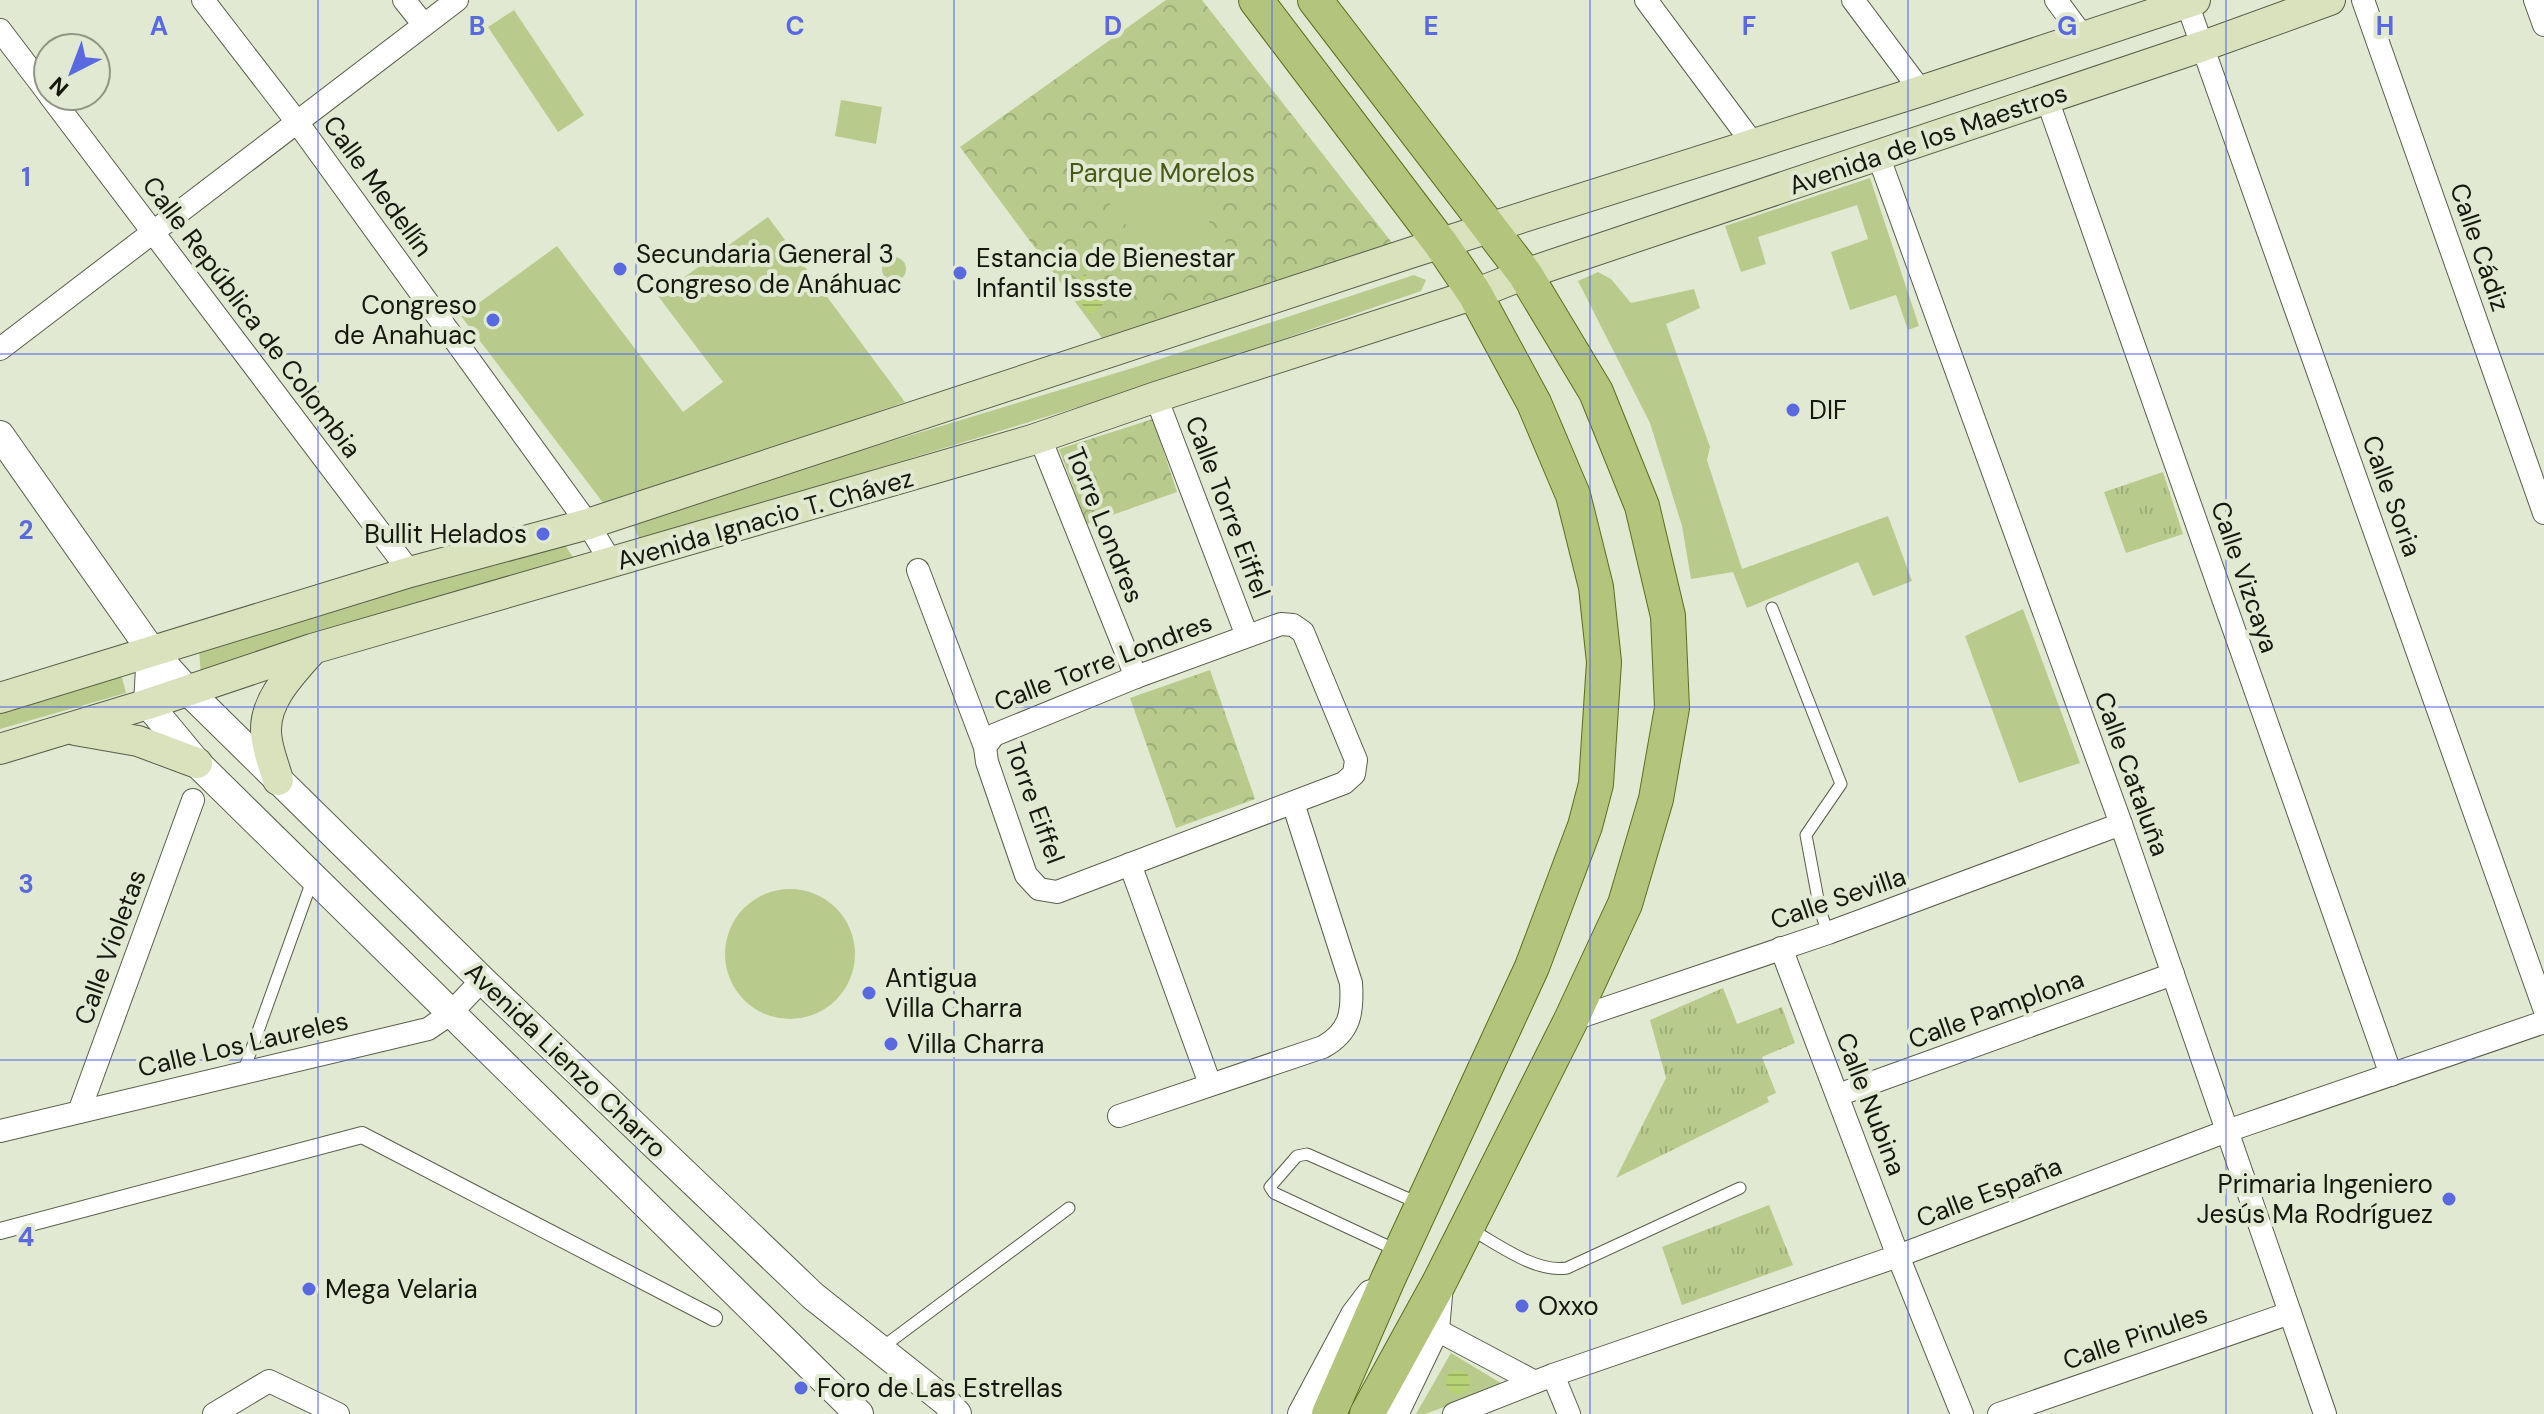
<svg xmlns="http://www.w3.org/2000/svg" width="2544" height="1414" viewBox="0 0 2544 1414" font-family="'DM Sans',sans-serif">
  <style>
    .grass { fill: url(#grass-tufts) }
    .park { fill: url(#park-crowns) }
    .garden { fill: #b8cb8d }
    .water { fill: url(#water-rules) }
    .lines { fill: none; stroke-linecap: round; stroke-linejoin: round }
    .service-casing { stroke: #585f4a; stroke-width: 13 }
    .pedestrian-casing { stroke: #585f4a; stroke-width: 18 }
    .minor-casing { stroke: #585f4a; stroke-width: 24 }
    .tertiary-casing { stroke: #585f4a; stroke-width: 30 }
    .secondary-casing { stroke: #585f4a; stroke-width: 32 }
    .primary-casing { stroke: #5c6e1d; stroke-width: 36 }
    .service { stroke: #fff; stroke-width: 11 }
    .pedestrian { stroke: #fff; stroke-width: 16 }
    .minor { stroke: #fff; stroke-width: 22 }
    .tertiary { stroke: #fff; stroke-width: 28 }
    .secondary { stroke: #d9e2bd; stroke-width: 30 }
    .primary { stroke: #b3c47c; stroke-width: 34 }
    .grid { fill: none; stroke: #5a69e0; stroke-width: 2; stroke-opacity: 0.55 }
    .poi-dot { fill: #5a69e0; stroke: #e1e9d2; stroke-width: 3 }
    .labels { text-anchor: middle; stroke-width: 8; stroke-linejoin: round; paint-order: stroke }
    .street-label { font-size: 26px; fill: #161810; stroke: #e1e9d2 }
    .park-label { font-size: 26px; fill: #485815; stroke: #e1e9d2 }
    .poi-label { font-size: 26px; fill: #161810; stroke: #e1e9d2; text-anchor: start }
    .grid-label { font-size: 26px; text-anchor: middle; font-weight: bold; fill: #5a69e0; stroke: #e1e9d2; stroke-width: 8; stroke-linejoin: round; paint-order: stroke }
  </style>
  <defs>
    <pattern id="grass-tufts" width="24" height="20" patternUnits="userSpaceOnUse" patternTransform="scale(2)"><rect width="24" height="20" fill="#b8cb8d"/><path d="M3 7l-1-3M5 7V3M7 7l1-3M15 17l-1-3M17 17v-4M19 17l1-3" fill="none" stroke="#9dae79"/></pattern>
    <pattern id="park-crowns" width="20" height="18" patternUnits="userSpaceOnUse" patternTransform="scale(2)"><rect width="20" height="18" fill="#b8cb8d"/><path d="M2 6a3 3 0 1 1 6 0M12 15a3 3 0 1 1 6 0" fill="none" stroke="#9dae79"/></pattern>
    <pattern id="water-rules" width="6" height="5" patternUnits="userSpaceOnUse" patternTransform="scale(2)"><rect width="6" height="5" fill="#b8d375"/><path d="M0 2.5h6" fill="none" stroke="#9db464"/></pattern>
  </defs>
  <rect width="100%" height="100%" fill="#e1e9d2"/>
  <g class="grass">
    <path d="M2163 472 2183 534 2126 553 2104 492Z"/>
    <path d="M1723 988 1737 1024 1782 1007 1795 1043 1762 1057 1776 1093 1767 1097 1769 1102 1616 1178 1666 1078 1650 1020Z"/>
    <path d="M1769 1205 1793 1265 1682 1305 1662 1247Z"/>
  </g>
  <g class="park">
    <path d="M1166 0H1202L1393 244 1102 338 960 147Z"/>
    <path d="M1153 419 1177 492 1087 524 1059 449Z"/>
    <path d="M1210 670 1255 799 1176 828 1130 698Z"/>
  </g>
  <g class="garden">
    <path d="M514 10 584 115 558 132 488 27Z"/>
    <path d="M841 100 882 107 876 144 835 136Z"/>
    <path d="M1158 155 1228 246 1173 287 1104 196Z"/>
    <path d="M1870 178 1919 326 1908 330 1896 295 1850 310 1831 252 1868 239 1857 205 1758 237 1766 264 1741 272 1725 226Z"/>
    <path d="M768 217 905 402 607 508 461 316 557 246 683 412 723 382 658 296Z"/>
    <circle cx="894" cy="269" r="12"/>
    <path d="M1598 272 1611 279 1631 303 1694 289 1700 308 1666 324 1710 447 1707 460 1742 569 1888 516 1912 581 1873 596 1858 562 1747 608 1733 572 1691 579 1682 526 1650 423 1578 281Z"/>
    <path d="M1414 275 1426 280 1421 291 1150 385 640 541 631 520 1136 367Z"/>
    <path d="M562 541 575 560 201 676 199 649Z"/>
    <path d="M2023 609 2080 763 2019 783 1965 636Z"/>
    <path d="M120 670 126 693 0 729V705Z"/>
    <circle cx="790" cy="954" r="65"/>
    <path d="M1451 1353 1504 1385 1425 1414H1416Z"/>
  </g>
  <g class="water">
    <path d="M1085 274 1106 302 1090 315 1069 287Z"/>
    <circle cx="1458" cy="1382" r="12"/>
  </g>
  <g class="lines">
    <defs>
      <g id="service">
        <path d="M1772 608 1841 784 1806 835 1820 910 1828 933"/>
        <path d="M243 1073 313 878"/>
        <path d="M1472 1230C1499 1245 1536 1273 1567 1268L1740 1188"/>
        <path d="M1396 1250 1274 1193 1270 1187 1297 1156 1307 1154 1418 1203"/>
        <path d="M880 1349 1069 1208"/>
      </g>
      <path id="pedestrian" d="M0 1231 362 1135 714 1318"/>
      <g id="minor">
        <path d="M203 0 297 122 588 524 612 564"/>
        <path d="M404 0 424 25"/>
        <path d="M1646 0 1754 145"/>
        <path d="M1853 0 1921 91"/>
        <path d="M2056 0 2084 38"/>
        <path d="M2363 0 2544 513"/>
        <path d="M2535 0 2544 25"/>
        <path d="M2187 3 2544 1008"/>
        <path d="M0 30 48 93"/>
        <path d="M50 96 410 572"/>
        <path d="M2047 99 2391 1075"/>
        <path d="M1878 155 2121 824 2325 1414"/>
        <path d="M0 349 457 0"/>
        <path d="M1156 397 1247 636"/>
        <path d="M1040 438 1136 677"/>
        <path d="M918 570 985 747 987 762 1026 875 1039 889 1057 892 1344 783 1354 774 1356 760 1303 632 1293 625 1281 624 1136 677 994 735 985 747"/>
        <path d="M1130 864 1210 1084"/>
        <path d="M1781 948 1898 1256 1962 1414"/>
        <path d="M1571 1020 1828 933 2121 824"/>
        <path d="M1838 1095 2173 974"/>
        <path d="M79 1112 193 800"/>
        <path d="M1119 1116 1323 1047C1350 1032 1353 1013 1351 983L1293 803"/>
        <path d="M0 1131 428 1029 450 1014 482 980"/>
        <path d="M1435 1329 1535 1382"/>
        <path d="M1553 1375 1569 1414"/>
        <path d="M214 1414 269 1381 338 1414"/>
        <path d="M1454 1414 1553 1375 1898 1256 2227 1131 2544 1022"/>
        <path d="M1999 1414 2290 1313"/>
      </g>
      <g id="tertiary">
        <path d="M0 435 151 650 187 690 482 980 813 1296 945 1401 957 1414"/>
        <path d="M151 650 148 704 197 763 859 1414"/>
        <path d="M1302 1414 1355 1315 1371 1294"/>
        <path d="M1394 1414 1435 1329 1439 1285"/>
      </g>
      <g id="secondary">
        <path d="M0 698 410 572 588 524 1413 252 1921 91 2195 0"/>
        <path d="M75 730 138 741 197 763"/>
        <path d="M0 749 148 704 312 649 1032 440 1156 397 1475 294 1525 274 2203 46 2330 0"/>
        <path d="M278 780C274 765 266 747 266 731 265 699 293 672 312 650"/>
      </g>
      <g id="primary">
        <path d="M1256 0 1441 244 1475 294 1534 403 1573 495 1596 587 1604 662 1596 784 1585 826 1532 967 1389 1277 1329 1414"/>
        <path d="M1315 0 1525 274 1596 392 1642 506 1668 616 1672 708 1656 799 1625 904 1571 1020 1439 1283 1367 1414"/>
      </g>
    </defs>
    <use href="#service" class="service-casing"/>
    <use href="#pedestrian" class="pedestrian-casing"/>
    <use href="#minor" class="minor-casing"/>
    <use href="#tertiary" class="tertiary-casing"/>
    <use href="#secondary" class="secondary-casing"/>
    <use href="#primary" class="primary-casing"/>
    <use href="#service" class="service"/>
    <use href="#pedestrian" class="pedestrian"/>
    <use href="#minor" class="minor"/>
    <use href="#tertiary" class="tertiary"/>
    <use href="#secondary" class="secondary"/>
    <use href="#primary" class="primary"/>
  </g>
  <path class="grid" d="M318 0V1414M636 0V1414M954 0V1414M1272 0V1414M1590 0V1414M1908 0V1414M2226 0V1414M0 354H2544M0 707H2544M0 1060H2544"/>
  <g class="poi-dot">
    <circle cx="620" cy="269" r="8"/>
    <circle cx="960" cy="273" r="8"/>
    <circle cx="493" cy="320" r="8"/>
    <circle cx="1793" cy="410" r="8"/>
    <circle cx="543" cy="534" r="8"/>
    <circle cx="869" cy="993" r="8"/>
    <circle cx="891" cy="1044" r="8"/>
    <circle cx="2449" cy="1199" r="8"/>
    <circle cx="309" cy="1289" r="8"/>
    <circle cx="1522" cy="1306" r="8"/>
    <circle cx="801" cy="1388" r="8"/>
  </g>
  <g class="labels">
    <g class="street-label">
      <text transform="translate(1928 139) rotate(-19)" y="9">Avenida de los Maestros</text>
      <text transform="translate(378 186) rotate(54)" y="9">Calle Medellín</text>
      <text transform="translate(2480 247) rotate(71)" y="9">Calle Cádiz</text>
      <text transform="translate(252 317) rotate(53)" y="9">Calle República de Colombia</text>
      <text transform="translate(2392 496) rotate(70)" y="9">Calle Soria</text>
      <text transform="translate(1228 507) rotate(69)" y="9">Calle Torre Eiffel</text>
      <text transform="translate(765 519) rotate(-16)" y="9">Avenida Ignacio T. Chávez</text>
      <text transform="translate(1105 525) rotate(68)" y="9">Torre Londres</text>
      <text transform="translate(2245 577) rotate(71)" y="9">Calle Vizcaya</text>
      <text transform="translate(1103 662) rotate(-21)" y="9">Calle Torre Londres</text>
      <text transform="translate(2132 774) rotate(70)" y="9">Calle Cataluña</text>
      <text transform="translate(1035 803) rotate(70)" y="9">Torre Eiffel</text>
      <text transform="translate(1838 898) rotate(-19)" y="9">Calle Sevilla</text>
      <text transform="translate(110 947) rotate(-70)" y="9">Calle Violetas</text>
      <text transform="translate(1996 1009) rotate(-20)" y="9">Calle Pamplona</text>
      <text transform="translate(243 1044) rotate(-13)" y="9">Calle Los Laureles</text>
      <text transform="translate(566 1060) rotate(44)" y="9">Avenida Lienzo Charro</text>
      <text transform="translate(1871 1104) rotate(69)" y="9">Calle Nubina</text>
      <text transform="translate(1989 1192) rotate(-21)" y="9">Calle España</text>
      <text transform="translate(2135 1337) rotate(-19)" y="9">Calle Pinules</text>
    </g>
    <g class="park-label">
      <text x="1162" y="182">Parque Morelos</text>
    </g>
    <g class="poi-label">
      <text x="636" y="263">Secundaria General 3<tspan x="636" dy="30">Congreso de Anáhuac</tspan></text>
      <text x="976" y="267">Estancia de Bienestar<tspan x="976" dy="30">Infantil Issste</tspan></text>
      <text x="477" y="314" text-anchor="end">Congreso<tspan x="477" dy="30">de Anahuac</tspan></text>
      <text x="1809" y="419">DIF</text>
      <text x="527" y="543" text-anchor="end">Bullit Helados</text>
      <text x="885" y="987">Antigua<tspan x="885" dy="30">Villa Charra</tspan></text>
      <text x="907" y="1053">Villa Charra</text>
      <text x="2433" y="1193" text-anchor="end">Primaria Ingeniero<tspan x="2433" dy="30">Jesús Ma Rodríguez</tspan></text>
      <text x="325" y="1298">Mega Velaria</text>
      <text x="1538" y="1315">Oxxo</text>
      <text x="817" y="1397">Foro de Las Estrellas</text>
    </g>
  </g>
  <g class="grid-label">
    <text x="159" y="35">A</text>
    <text x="477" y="35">B</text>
    <text x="795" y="35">C</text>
    <text x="1113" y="35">D</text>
    <text x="1431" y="35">E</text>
    <text x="1749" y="35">F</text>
    <text x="2067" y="35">G</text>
    <text x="2385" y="35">H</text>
    <text x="26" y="186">1</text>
    <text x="26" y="539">2</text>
    <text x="26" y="893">3</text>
    <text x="26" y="1246">4</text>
  </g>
  <g transform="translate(72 72) rotate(222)"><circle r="38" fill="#e1e9d2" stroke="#909584" stroke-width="2"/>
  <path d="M0-6L14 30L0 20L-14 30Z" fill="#5a69e0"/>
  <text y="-12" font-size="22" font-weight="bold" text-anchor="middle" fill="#161810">N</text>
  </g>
</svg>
